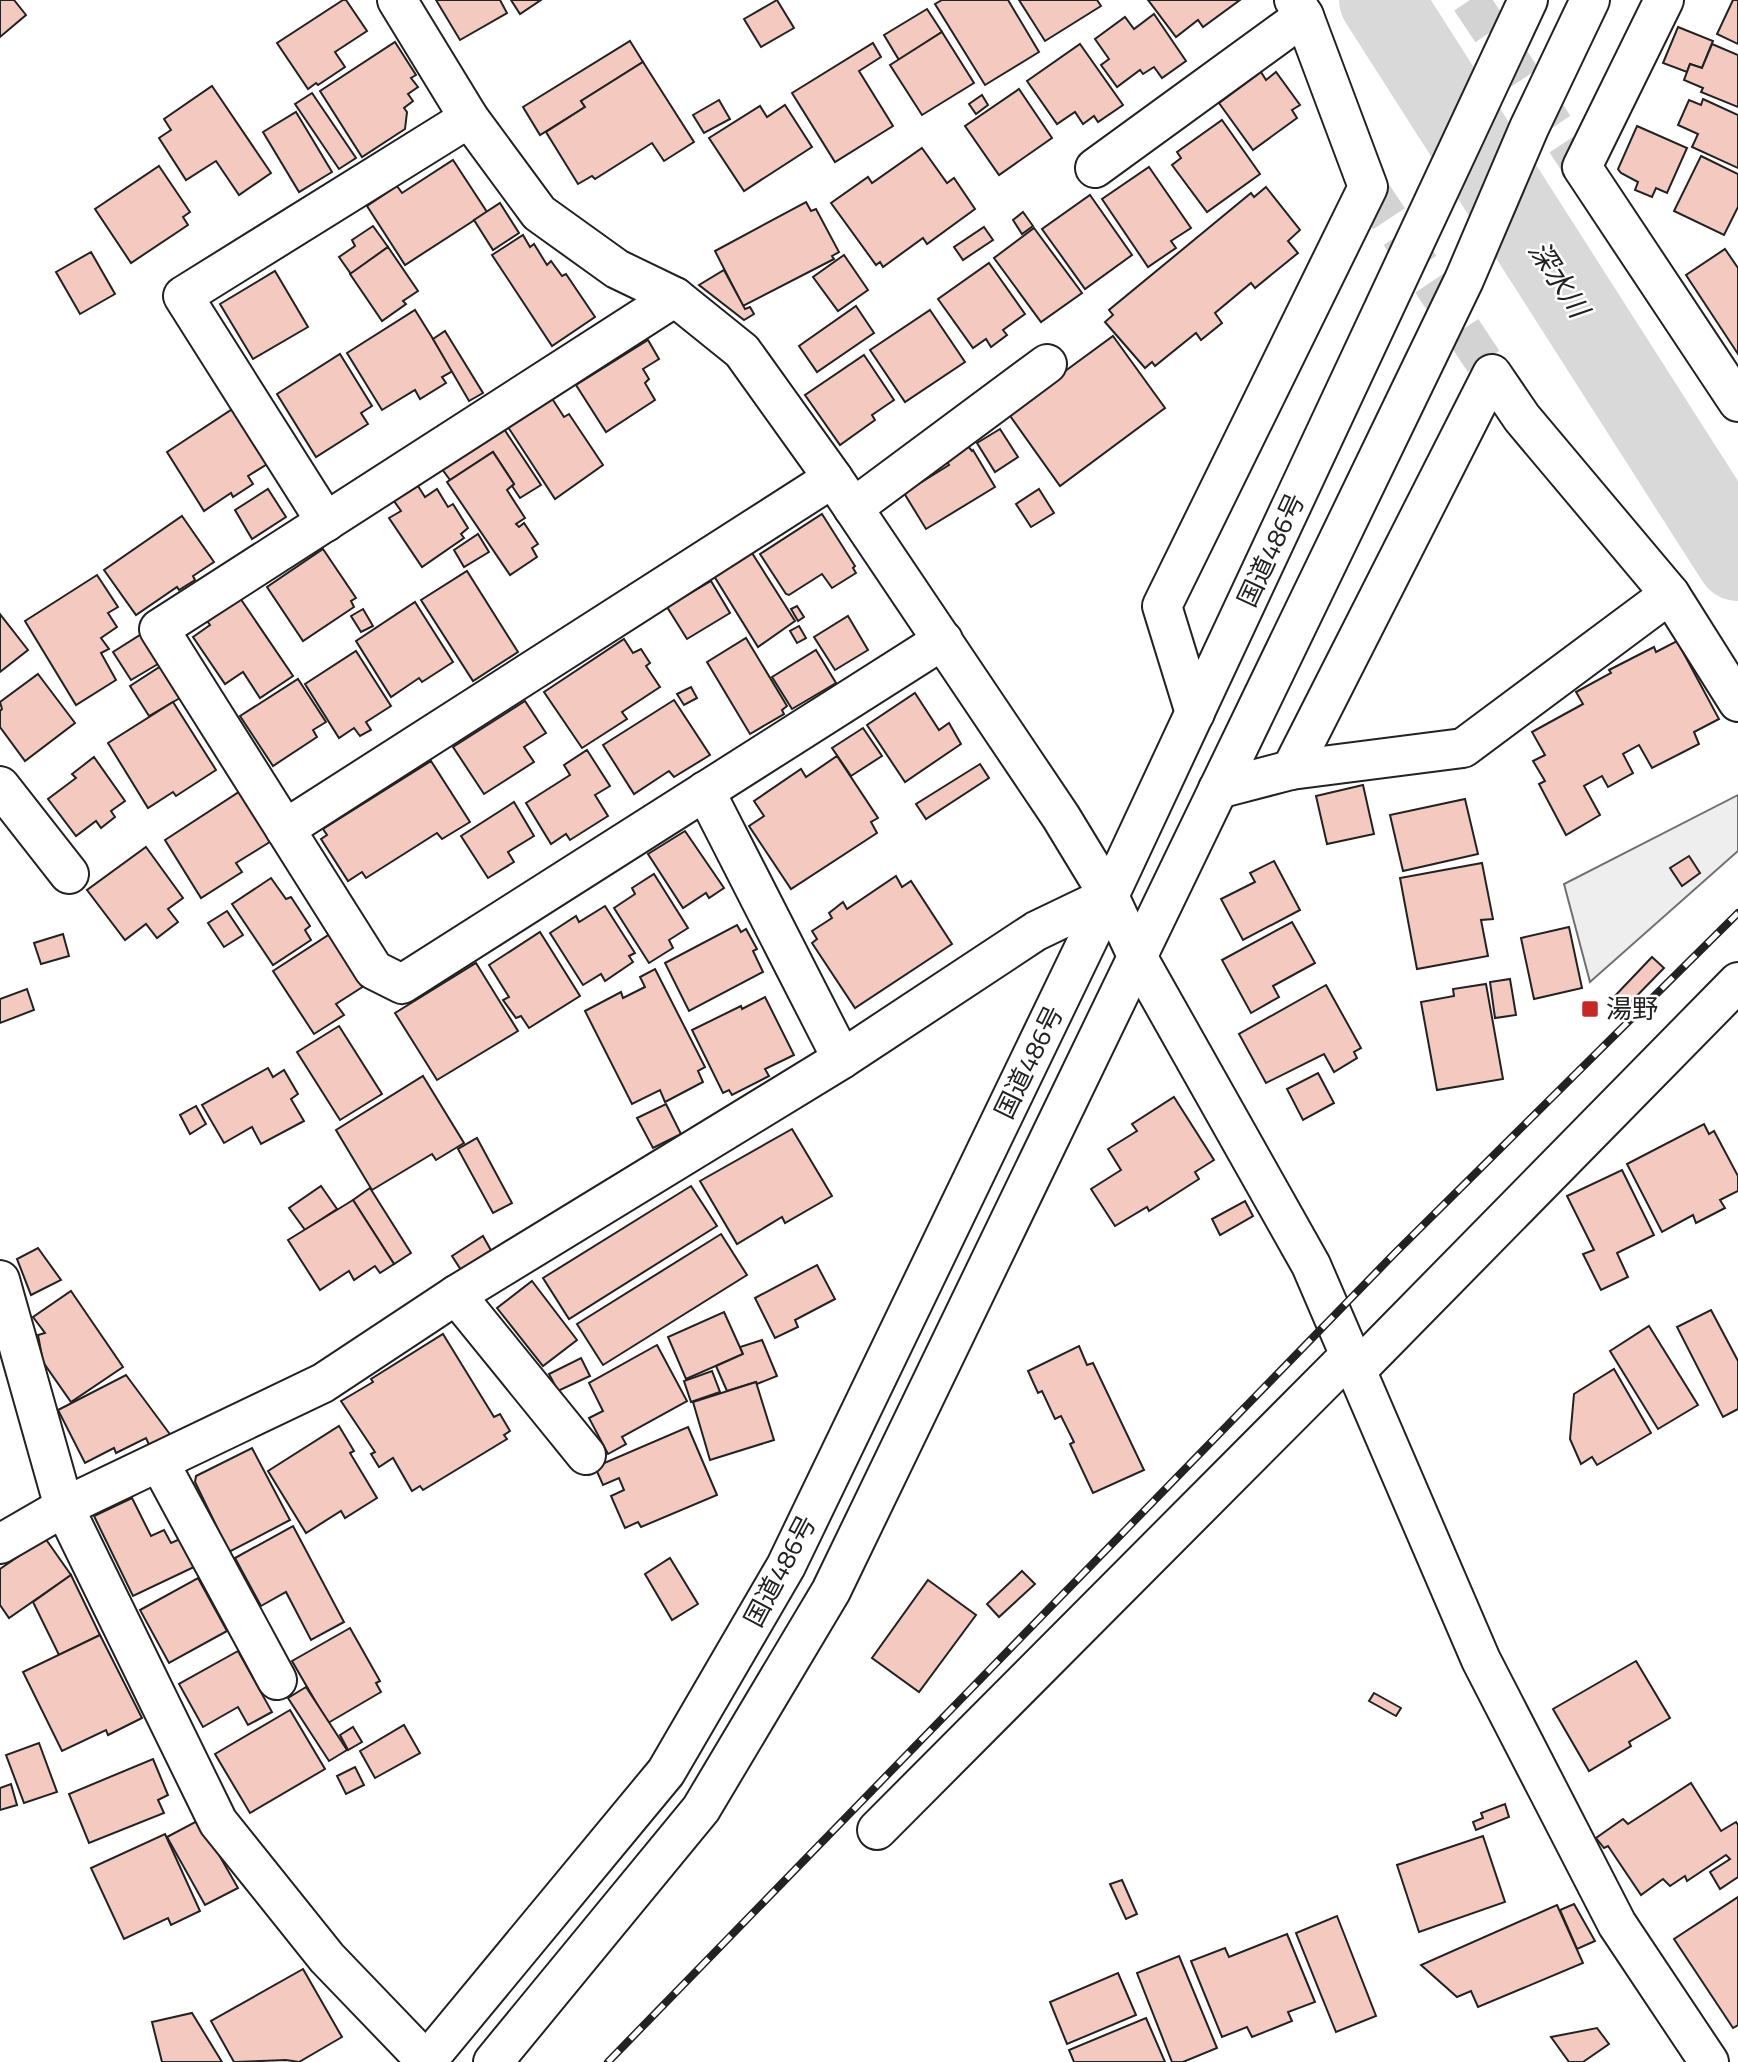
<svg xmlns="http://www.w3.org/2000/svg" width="1738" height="2062" viewBox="0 0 1738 2062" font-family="'Titillium Web','Noto Sans JP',sans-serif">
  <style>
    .green { fill: #eee; stroke: #6f6f6f; stroke-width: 2 }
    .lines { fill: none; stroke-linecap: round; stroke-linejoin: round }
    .river { stroke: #d9d9d9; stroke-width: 84 }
    .building { fill: #f3c9c0; stroke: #222; stroke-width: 2 }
    .street-tunnel { stroke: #d3d3d3; stroke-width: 38; stroke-dasharray: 38 19; stroke-linecap: butt }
    .street-casing { stroke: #222; stroke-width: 42 }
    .highway-casing { stroke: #222; stroke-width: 42 }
    .street { stroke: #fff; stroke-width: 38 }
    .highway { stroke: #fff; stroke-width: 38 }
    .rail-casing { stroke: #222; stroke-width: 8 }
    .rail { stroke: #fff; stroke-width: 5; stroke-dasharray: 16; stroke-linecap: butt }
    .poi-dot { fill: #c62828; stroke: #fff; stroke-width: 2.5 }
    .labels { text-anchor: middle; stroke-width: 5; stroke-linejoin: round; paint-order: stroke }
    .street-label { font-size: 26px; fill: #222; stroke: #fff }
    .poi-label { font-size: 26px; fill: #222; stroke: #fff; text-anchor: start }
    .water-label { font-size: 28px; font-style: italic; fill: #222; stroke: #fff }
  </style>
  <rect width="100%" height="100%" fill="#fff"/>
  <path class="green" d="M1738 795V851L1590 982 1564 884Z"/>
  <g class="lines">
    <path class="river" d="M1381 0 1738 559"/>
  </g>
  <g class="building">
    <path d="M0 0H14L26 15 0 37Z"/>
    <path d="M343 0H346L367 31 335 52 345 67 318 85 316 83 308 89 277 43Z"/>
    <path d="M436 0H500L507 13 460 40Z"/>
    <path d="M511 0H541L520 14Z"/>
    <path d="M777 0 794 28 761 47 744 19Z"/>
    <path d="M942 0H1008L1039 52 985 85 935 4Z"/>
    <path d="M1019 0H1097L1101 6 1045 41Z"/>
    <path d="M1148 0H1240L1203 27 1198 20 1176 37Z"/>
    <path d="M1733 0H1738V44L1717 34Z"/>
    <path d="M927 9 942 32 899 60 884 35Z"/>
    <path d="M1154 14 1186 61 1162 78 1154 67 1143 74 1140 70 1117 87 1101 65 1109 59 1095 39 1125 17 1134 29Z"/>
    <path d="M1678 27 1713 41 1702 68 1690 64 1687 72 1663 63Z"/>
    <path d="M942 32 974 83 922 115 890 65Z"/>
    <path d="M630 41 643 62 581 101 585 107 540 135 523 107Z"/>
    <path d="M395 42 416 75 411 78 418 87 408 94 413 101 404 108 407 112 405 129 362 157 320 91Z"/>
    <path d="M873 43 881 57 859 71 893 126 835 162 792 93Z"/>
    <path d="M1080 44 1123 105 1098 122 1094 116 1083 124 1075 112 1057 124 1027 81Z"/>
    <path d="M1712 44 1738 55V107L1701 92 1703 88 1684 80 1690 64 1702 68Z"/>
    <path d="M643 62 694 142 664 161 652 143 595 179 592 176 578 184 546 132 585 107 581 101Z"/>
    <path d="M1261 72 1266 80 1276 72 1300 105 1292 110 1297 118 1253 150 1219 103Z"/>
    <path d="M212 86 271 173 239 195 216 161 186 180 159 138 171 130 164 119Z"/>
    <path d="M1019 89 1052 138 999 175 965 126Z"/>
    <path d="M312 93 356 158 339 169 295 104Z"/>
    <path d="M982 95 988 105 976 114 969 104Z"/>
    <path d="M1703 99 1738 115V168L1692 147 1698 134 1678 125 1689 100 1701 105Z"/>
    <path d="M719 100 730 119 704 133 693 115Z"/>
    <path d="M785 105 812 147 744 191 709 138 760 106 767 117Z"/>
    <path d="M296 112 332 172 299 192 263 132Z"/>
    <path d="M1222 120 1260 174 1207 212 1172 165 1181 158 1177 152Z"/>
    <path d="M1637 126 1687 148 1667 193 1656 188 1652 197 1635 190 1638 182 1621 173 1618 169Z"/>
    <path d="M922 148 947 183 954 178 975 209 927 244 923 238 883 267 880 262 876 265 831 203 868 177 872 183Z"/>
    <path d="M1701 156 1738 174V207L1724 235 1674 211Z"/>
    <path d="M453 160 487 212 405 265 367 206 397 186 402 193Z"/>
    <path d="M159 166 190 212 183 217 188 225 131 263 95 209Z"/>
    <path d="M1149 167 1191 228 1171 241 1176 248 1148 267 1102 199Z"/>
    <path d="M1266 187 1300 230 1288 241 1298 253 1255 288 1251 283 1215 313 1222 323 1201 340 1196 333 1155 366 1152 362 1145 368 1105 322 1113 315 1109 310 1251 193 1254 197Z"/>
    <path d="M1090 195 1132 255 1085 289 1042 229Z"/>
    <path d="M806 202 811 211 816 209 839 252 832 256 834 259 743 306 715 251Z"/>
    <path d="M500 203 519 233 493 250 474 220Z"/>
    <path d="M1023 212 1033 226 1022 234 1013 220Z"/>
    <path d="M373 226 388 247 351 274 339 257 355 246 352 240Z"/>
    <path d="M984 227 993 240 963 260 954 247Z"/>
    <path d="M1034 228 1082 293 1041 322 994 258Z"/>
    <path d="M523 235 530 247 534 244 547 265 551 261 562 276 566 274 595 317 552 346 492 255Z"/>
    <path d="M388 247 418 291 403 301 406 304 382 321 350 274Z"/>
    <path d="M1725 249 1738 268V354L1686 275Z"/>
    <path d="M91 252 115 294 80 314 56 272Z"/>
    <path d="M844 255 868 290 838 311 813 277Z"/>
    <path d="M989 263 1025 314 1003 330 1007 335 991 347 986 339 973 348 938 299Z"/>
    <path d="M724 270 745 309 750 307 754 314 744 320 699 285Z"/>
    <path d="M275 271 308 327 253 359 220 304Z"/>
    <path d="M856 306 874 333 817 372 799 346Z"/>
    <path d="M415 310 453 371 442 377 446 383 420 399 415 390 382 410 347 353Z"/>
    <path d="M930 310 965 362 905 402 870 350Z"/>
    <path d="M445 331 483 393 469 401 433 339Z"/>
    <path d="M1113 336 1165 408 1060 486 1008 413Z"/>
    <path d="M648 340 659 359 643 369 649 379 645 383 655 400 606 432 576 385Z"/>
    <path d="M340 354 372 406 361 413 368 424 316 457 277 394Z"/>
    <path d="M864 355 894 400 872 415 875 420 840 445 805 395Z"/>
    <path d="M551 397 564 417 569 414 603 465 555 499 508 427Z"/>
    <path d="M234 408 269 463 248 476 253 484 233 497 231 493 204 511 167 452Z"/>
    <path d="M504 429 541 485 520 498 512 486 514 484 493 452 450 480 442 469Z"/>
    <path d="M1000 429 1018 457 995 472 977 443Z"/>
    <path d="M967 445 972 451 973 450 995 487 926 529 904 493 949 465 945 459Z"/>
    <path d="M493 452 514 484 507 490 525 518 516 524 519 527 524 523 538 544 532 548 537 557 510 575 447 482Z"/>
    <path d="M418 486 425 497 437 489 448 507 453 504 468 528 461 534 464 538 422 567 389 518 401 511 394 501Z"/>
    <path d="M268 489 286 517 252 539 235 510Z"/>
    <path d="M1039 489 1054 513 1031 527 1016 504Z"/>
    <path d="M822 514 855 566 853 568 856 573 832 588 822 574 789 595 786 594 760 554Z"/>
    <path d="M182 516 214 562 193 576 195 580 179 590 177 587 136 615 104 570Z"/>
    <path d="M478 534 489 552 464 567 454 550Z"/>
    <path d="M323 549 356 598 351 601 354 607 303 641 267 587Z"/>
    <path d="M752 553 795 621 758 647 714 576Z"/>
    <path d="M467 571 518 652 473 681 421 600Z"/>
    <path d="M97 575 118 607 108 613 117 627 101 638 109 649 101 653 116 680 76 705 25 621Z"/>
    <path d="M711 581 730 613 687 639 667 607Z"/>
    <path d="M240 598 293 676 260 698 243 672 225 684 193 637 210 625 207 621Z"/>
    <path d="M415 602 453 662 422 682 419 678 391 697 356 641Z"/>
    <path d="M797 606 804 617 798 621 791 609Z"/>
    <path d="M363 609 373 626 361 632 351 616Z"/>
    <path d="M0 614 28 650 0 672Z"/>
    <path d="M848 616 868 650 835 670 814 637Z"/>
    <path d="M799 626 806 638 797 643 790 631Z"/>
    <path d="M140 635 158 664 131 680 113 652Z"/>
    <path d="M746 638 787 706 782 710 784 714 750 734 707 662Z"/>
    <path d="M624 639 633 653 641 649 650 663 646 666 660 687 622 712 627 719 582 748 544 692Z"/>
    <path d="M1677 641 1719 719 1694 732 1699 744 1652 768 1639 745 1623 754 1633 773 1608 787 1602 776 1584 786 1600 815 1566 835 1539 784 1545 781 1533 761 1545 755 1532 732 1583 704 1576 692 1611 673 1609 670 1654 647 1656 652Z"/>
    <path d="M816 650 836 683 792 709 772 677Z"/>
    <path d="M356 651 391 706 366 722 371 730 360 736 354 728 339 738 305 684Z"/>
    <path d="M161 666 180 698 149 716 130 686Z"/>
    <path d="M38 674 75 723 25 761 0 727V711L2 709 0 702Z"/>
    <path d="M298 679 326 722 313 730 317 737 273 766 240 716Z"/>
    <path d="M691 687 697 698 684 705 677 694Z"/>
    <path d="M915 693 939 730 949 723 961 744 905 782 867 725Z"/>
    <path d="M674 700 710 755 674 777 669 771 634 794 603 745Z"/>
    <path d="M525 701 546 733 524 747 534 762 484 794 453 747Z"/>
    <path d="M173 702 216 770 176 796 173 792 148 808 108 743Z"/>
    <path d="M863 728 882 756 851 776 832 748Z"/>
    <path d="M587 750 610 786 595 795 608 816 570 840 566 834 551 844 526 803 570 775 564 765Z"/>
    <path d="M837 756 878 818 871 822 877 833 791 889 749 826 764 816 754 801 801 769 806 777Z"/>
    <path d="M94 757 125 801 111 811 115 817 101 828 96 821 76 836 48 799 76 778 72 774Z"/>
    <path d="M431 761 470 822 442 839 437 833 366 878 362 872 348 881 321 839 327 835 323 829Z"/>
    <path d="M980 764 989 778 926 819 916 804Z"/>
    <path d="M1363 785 1374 834 1327 844 1316 796Z"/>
    <path d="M242 790 273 840 236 863 242 872 201 898 165 840Z"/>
    <path d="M1465 799 1478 854 1403 871 1390 815Z"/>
    <path d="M514 802 534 836 508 852 514 862 488 878 461 836Z"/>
    <path d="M685 831 724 888 709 898 706 893 683 908 648 854Z"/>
    <path d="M146 847 183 898 168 909 178 922 157 938 146 924 125 940 87 890Z"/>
    <path d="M1689 856 1700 873 1682 886 1670 868Z"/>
    <path d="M1274 861 1300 910 1243 940 1221 899 1255 882 1250 873Z"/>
    <path d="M1482 863 1493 919 1481 920 1488 956 1417 969 1400 878Z"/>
    <path d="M654 874 688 928 669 940 673 948 649 963 614 908 635 894 632 888Z"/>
    <path d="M896 876 902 887 911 881 952 944 855 1008 812 943 817 939 812 931 832 918 829 913 843 902 847 909Z"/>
    <path d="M271 878 286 899 291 897 310 926 305 930 311 940 273 965 232 904Z"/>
    <path d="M605 906 635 953 629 956 633 962 605 981 601 974 583 985 550 933 576 916 579 922Z"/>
    <path d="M227 911 243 935 224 947 208 923Z"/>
    <path d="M1292 922 1315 963 1273 986 1279 997 1251 1013 1222 960Z"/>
    <path d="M737 925 741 932 746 929 757 949 753 951 763 972 689 1011 665 963Z"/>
    <path d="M1569 927 1582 988 1534 999 1521 938Z"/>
    <path d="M540 932 580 996 529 1028 521 1016 516 1018 503 1000 509 997 489 965Z"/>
    <path d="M63 934 69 956 41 964 34 943Z"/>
    <path d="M330 934 364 986 336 1004 344 1015 314 1034 273 971Z"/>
    <path d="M1652 957 1664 968 1622 1011 1611 1000Z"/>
    <path d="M476 963 518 1031 437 1080 395 1013Z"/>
    <path d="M655 969 705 1067 698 1071 703 1082 665 1102 660 1090 632 1104 585 1011 621 992 623 998 645 987 640 977Z"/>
    <path d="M1510 979 1516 1015 1495 1018 1490 982Z"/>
    <path d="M1486 984 1503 1079 1437 1090 1421 1002 1454 996 1453 989Z"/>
    <path d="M1326 985 1361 1048 1354 1052 1357 1058 1334 1072 1324 1054 1266 1083 1239 1034Z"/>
    <path d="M27 989 34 1010 0 1023V999Z"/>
    <path d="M765 997 794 1055 765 1069 769 1076 732 1095 729 1090 723 1093 692 1030 741 1006 742 1009Z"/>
    <path d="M339 1026 382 1094 340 1120 297 1052Z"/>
    <path d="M268 1068 273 1077 284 1070 298 1094 291 1099 304 1121 261 1144 252 1127 224 1143 202 1105Z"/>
    <path d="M1318 1073 1334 1103 1303 1120 1287 1089Z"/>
    <path d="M423 1076 464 1143 436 1160 432 1154 372 1190 336 1130Z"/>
    <path d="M1174 1097 1214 1160 1195 1172 1199 1179 1149 1211 1147 1207 1115 1226 1091 1189 1121 1170 1108 1149 1137 1131 1132 1124Z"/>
    <path d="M666 1104 681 1134 653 1148 637 1118Z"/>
    <path d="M196 1106 206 1124 190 1134 180 1115Z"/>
    <path d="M1704 1124 1709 1134 1714 1131 1738 1176V1191L1720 1200 1725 1208 1696 1223 1693 1215 1662 1232 1627 1164Z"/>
    <path d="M792 1129 832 1196 785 1223 782 1217 737 1244 700 1181Z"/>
    <path d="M477 1138 512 1203 493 1213 458 1149Z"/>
    <path d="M1622 1170 1654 1235 1617 1253 1628 1277 1601 1290 1583 1254 1594 1250 1567 1196Z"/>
    <path d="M321 1186 337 1209 305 1230 289 1208Z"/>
    <path d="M691 1186 717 1226 569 1319 543 1278Z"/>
    <path d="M370 1188 411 1253 394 1264 353 1200Z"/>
    <path d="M353 1200 394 1264 380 1273 375 1266 354 1280 349 1271 320 1290 288 1240Z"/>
    <path d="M1245 1201 1253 1216 1220 1235 1212 1219Z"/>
    <path d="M721 1234 747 1275 603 1365 577 1324Z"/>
    <path d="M483 1236 493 1254 463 1273 452 1256Z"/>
    <path d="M38 1248 61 1280 31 1295 17 1259Z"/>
    <path d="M817 1265 835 1299 795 1320 798 1327 775 1338 755 1298Z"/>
    <path d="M532 1281 577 1340 543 1366 497 1308Z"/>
    <path d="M71 1291 123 1367 71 1402 43 1362 38 1335 45 1333 33 1317Z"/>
    <path d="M1711 1310 1738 1361V1409L1723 1417 1677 1327Z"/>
    <path d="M724 1312 743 1354 686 1379 668 1337Z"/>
    <path d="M1649 1326 1698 1405 1658 1429 1610 1351Z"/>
    <path d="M443 1334 494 1417 500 1414 510 1431 504 1435 507 1439 423 1490 420 1486 412 1491 393 1458 379 1467 371 1454 375 1452 341 1401 373 1382 371 1379Z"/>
    <path d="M762 1340 777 1376 757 1384 756 1382 727 1391 716 1366 743 1354 740 1347Z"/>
    <path d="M657 1345 687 1401 622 1437 626 1444 608 1454 589 1418 603 1411 589 1383Z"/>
    <path d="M1079 1346 1087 1365 1093 1363 1144 1470 1093 1493 1070 1444 1074 1442 1061 1416 1055 1419 1042 1391 1038 1393 1028 1371Z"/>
    <path d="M581 1358 590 1376 558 1391 549 1374Z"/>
    <path d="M1614 1369 1651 1433 1597 1465 1592 1457 1581 1464 1570 1439 1574 1394Z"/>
    <path d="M712 1371 720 1392 691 1402 684 1381Z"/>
    <path d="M126 1375 172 1437 150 1447 146 1438 116 1453 114 1448 85 1463 58 1410Z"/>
    <path d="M756 1382 774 1440 710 1460 693 1402Z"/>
    <path d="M339 1426 354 1451 350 1453 377 1498 345 1518 341 1511 306 1533 268 1471Z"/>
    <path d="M688 1427 717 1495 641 1527 638 1522 625 1528 611 1496 624 1490 619 1478 603 1485 595 1467Z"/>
    <path d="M252 1448 290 1520 229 1552 195 1482 196 1476Z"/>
    <path d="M132 1498 151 1536 164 1530 171 1543 180 1539 194 1567 133 1596 94 1516Z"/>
    <path d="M293 1526 344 1622 311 1640 286 1592 261 1606 235 1558Z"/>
    <path d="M45 1538 71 1575 9 1618 0 1605V1569Z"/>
    <path d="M670 1558 698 1604 672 1620 645 1574Z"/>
    <path d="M1022 1571 1035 1584 999 1617 987 1604Z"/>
    <path d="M71 1575 100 1635 59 1655 33 1602Z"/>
    <path d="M198 1578 227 1631 169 1663 140 1610Z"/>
    <path d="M928 1580 976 1615 919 1692 872 1658Z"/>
    <path d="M350 1628 380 1681 376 1683 381 1692 328 1723 292 1661Z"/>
    <path d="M100 1635 142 1718 108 1735 106 1730 62 1751 23 1672Z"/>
    <path d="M238 1651 272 1712 248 1725 238 1707 203 1727 179 1684Z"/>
    <path d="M1636 1661 1670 1718 1629 1742 1631 1746 1589 1771 1553 1709Z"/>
    <path d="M306 1687 347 1750 329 1761 288 1698Z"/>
    <path d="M1374 1693 1401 1708 1396 1716 1369 1701Z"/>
    <path d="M290 1710 325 1769 250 1813 215 1754Z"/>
    <path d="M404 1725 420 1753 375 1778 360 1751Z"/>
    <path d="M353 1727 362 1742 348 1750 340 1735Z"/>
    <path d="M39 1743 57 1792 24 1803 6 1755Z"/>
    <path d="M153 1759 168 1795 158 1800 164 1813 89 1843 69 1794Z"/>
    <path d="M355 1767 364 1785 346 1794 337 1776Z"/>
    <path d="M1691 1783 1721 1831 1736 1822 1738 1825V1877L1720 1889 1710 1872 1730 1859 1726 1855 1687 1881 1685 1876 1670 1886 1663 1879 1641 1895 1608 1846 1604 1848 1596 1838 1623 1819 1628 1824Z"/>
    <path d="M11 1784 17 1805 0 1810V1788Z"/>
    <path d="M1505 1804 1509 1817 1476 1830 1473 1822 1483 1818 1481 1813Z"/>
    <path d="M199 1820 238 1888 205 1905 167 1837Z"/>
    <path d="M165 1834 200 1911 171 1925 168 1918 124 1939 91 1868Z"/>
    <path d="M1483 1836 1505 1902 1419 1932 1397 1865Z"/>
    <path d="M1122 1880 1137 1914 1126 1919 1110 1884Z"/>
    <path d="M1738 1897V2025L1733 2028 1674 1939Z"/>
    <path d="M1574 1904 1595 1941 1577 1949 1560 1910Z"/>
    <path d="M1557 1905 1583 1963 1478 2007 1471 1991 1457 1997 1421 1965Z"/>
    <path d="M1337 1916 1376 2016 1336 2032 1296 1933Z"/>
    <path d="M1287 1934 1315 2002 1288 2012 1292 2021 1252 2037 1247 2027 1222 2037 1191 1961 1225 1948 1229 1957Z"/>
    <path d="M1179 1956 1217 2048 1183 2062H1172L1137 1973Z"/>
    <path d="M303 1969 342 2037 299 2062 286 2060 234 2062 211 2021Z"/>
    <path d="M1118 1973 1136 2015 1067 2044 1050 2002Z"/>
    <path d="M192 2013 222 2062H162L152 2022Z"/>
    <path d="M1146 2018 1165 2062H1074L1069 2050Z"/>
    <path d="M1597 2028 1609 2044 1583 2062H1569L1551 2037Z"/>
  </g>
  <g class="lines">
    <g class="street-tunnel">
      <path d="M1470 0 1582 167"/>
      <path d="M1368 187 1492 374"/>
    </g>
    <defs>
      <g id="street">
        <path d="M397 0 469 118 539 213 617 269 675 297 742 351 833 478 1061 817 1109 896 1138 958 1311 1265 1481 1660 1617 1924 1709 2062"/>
        <path d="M1664 0 1582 167 1738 402"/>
        <path d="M1095 168 1304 16"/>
        <path d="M675 297 159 629 374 970 402 984 943 640"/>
        <path d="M853 508 1047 364"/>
        <path d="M326 522 183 296 469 118"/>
        <path d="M1195 713 1162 606 1368 187 1304 16 1294 0"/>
        <path d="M1291 770 1492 374 1522 418 1670 594 1738 702"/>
        <path d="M0 786 69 874"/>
        <path d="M1218 789 1291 770 1463 748 1670 594"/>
        <path d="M705 791 842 1059"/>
        <path d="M285 829 833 478"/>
        <path d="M0 1280 64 1507 218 1822 327 1958 427 2062"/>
        <path d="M456 1295 586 1455"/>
        <path d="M1357 1370 1738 982"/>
        <path d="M159 1462 277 1680"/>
        <path d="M0 1544 64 1507 323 1383 456 1295 842 1059 1036 931 1109 896"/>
        <path d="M877 1830 1350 1355"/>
      </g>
      <g id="highway">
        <path d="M426 2062 666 1772 786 1566 1109 896 1528 0"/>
        <path d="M493 2062 701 1809 831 1591 1464 280 1529 128 1590 0"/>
      </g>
    </defs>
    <use href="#street" class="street-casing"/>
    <use href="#highway" class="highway-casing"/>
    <use href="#street" class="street"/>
    <use href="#highway" class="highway"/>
    <defs>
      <path id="rail" d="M608 2062 1394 1254 1738 913"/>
    </defs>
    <use href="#rail" class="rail-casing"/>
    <use href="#rail" class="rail"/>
  </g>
  <rect class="poi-dot" x="1581" y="1000" width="18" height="18" rx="3.5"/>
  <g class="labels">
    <g class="street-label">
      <text transform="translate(1271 550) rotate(-65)" y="9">国道486号</text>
      <text transform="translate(1029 1062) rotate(-64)" y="9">国道486号</text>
      <text transform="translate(780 1571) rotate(-62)" y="9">国道486号</text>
    </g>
    <g class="poi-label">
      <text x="1606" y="1018">湯野</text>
    </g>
    <g class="water-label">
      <text transform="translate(1559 279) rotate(57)" y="10">深水川</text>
    </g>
  </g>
</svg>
